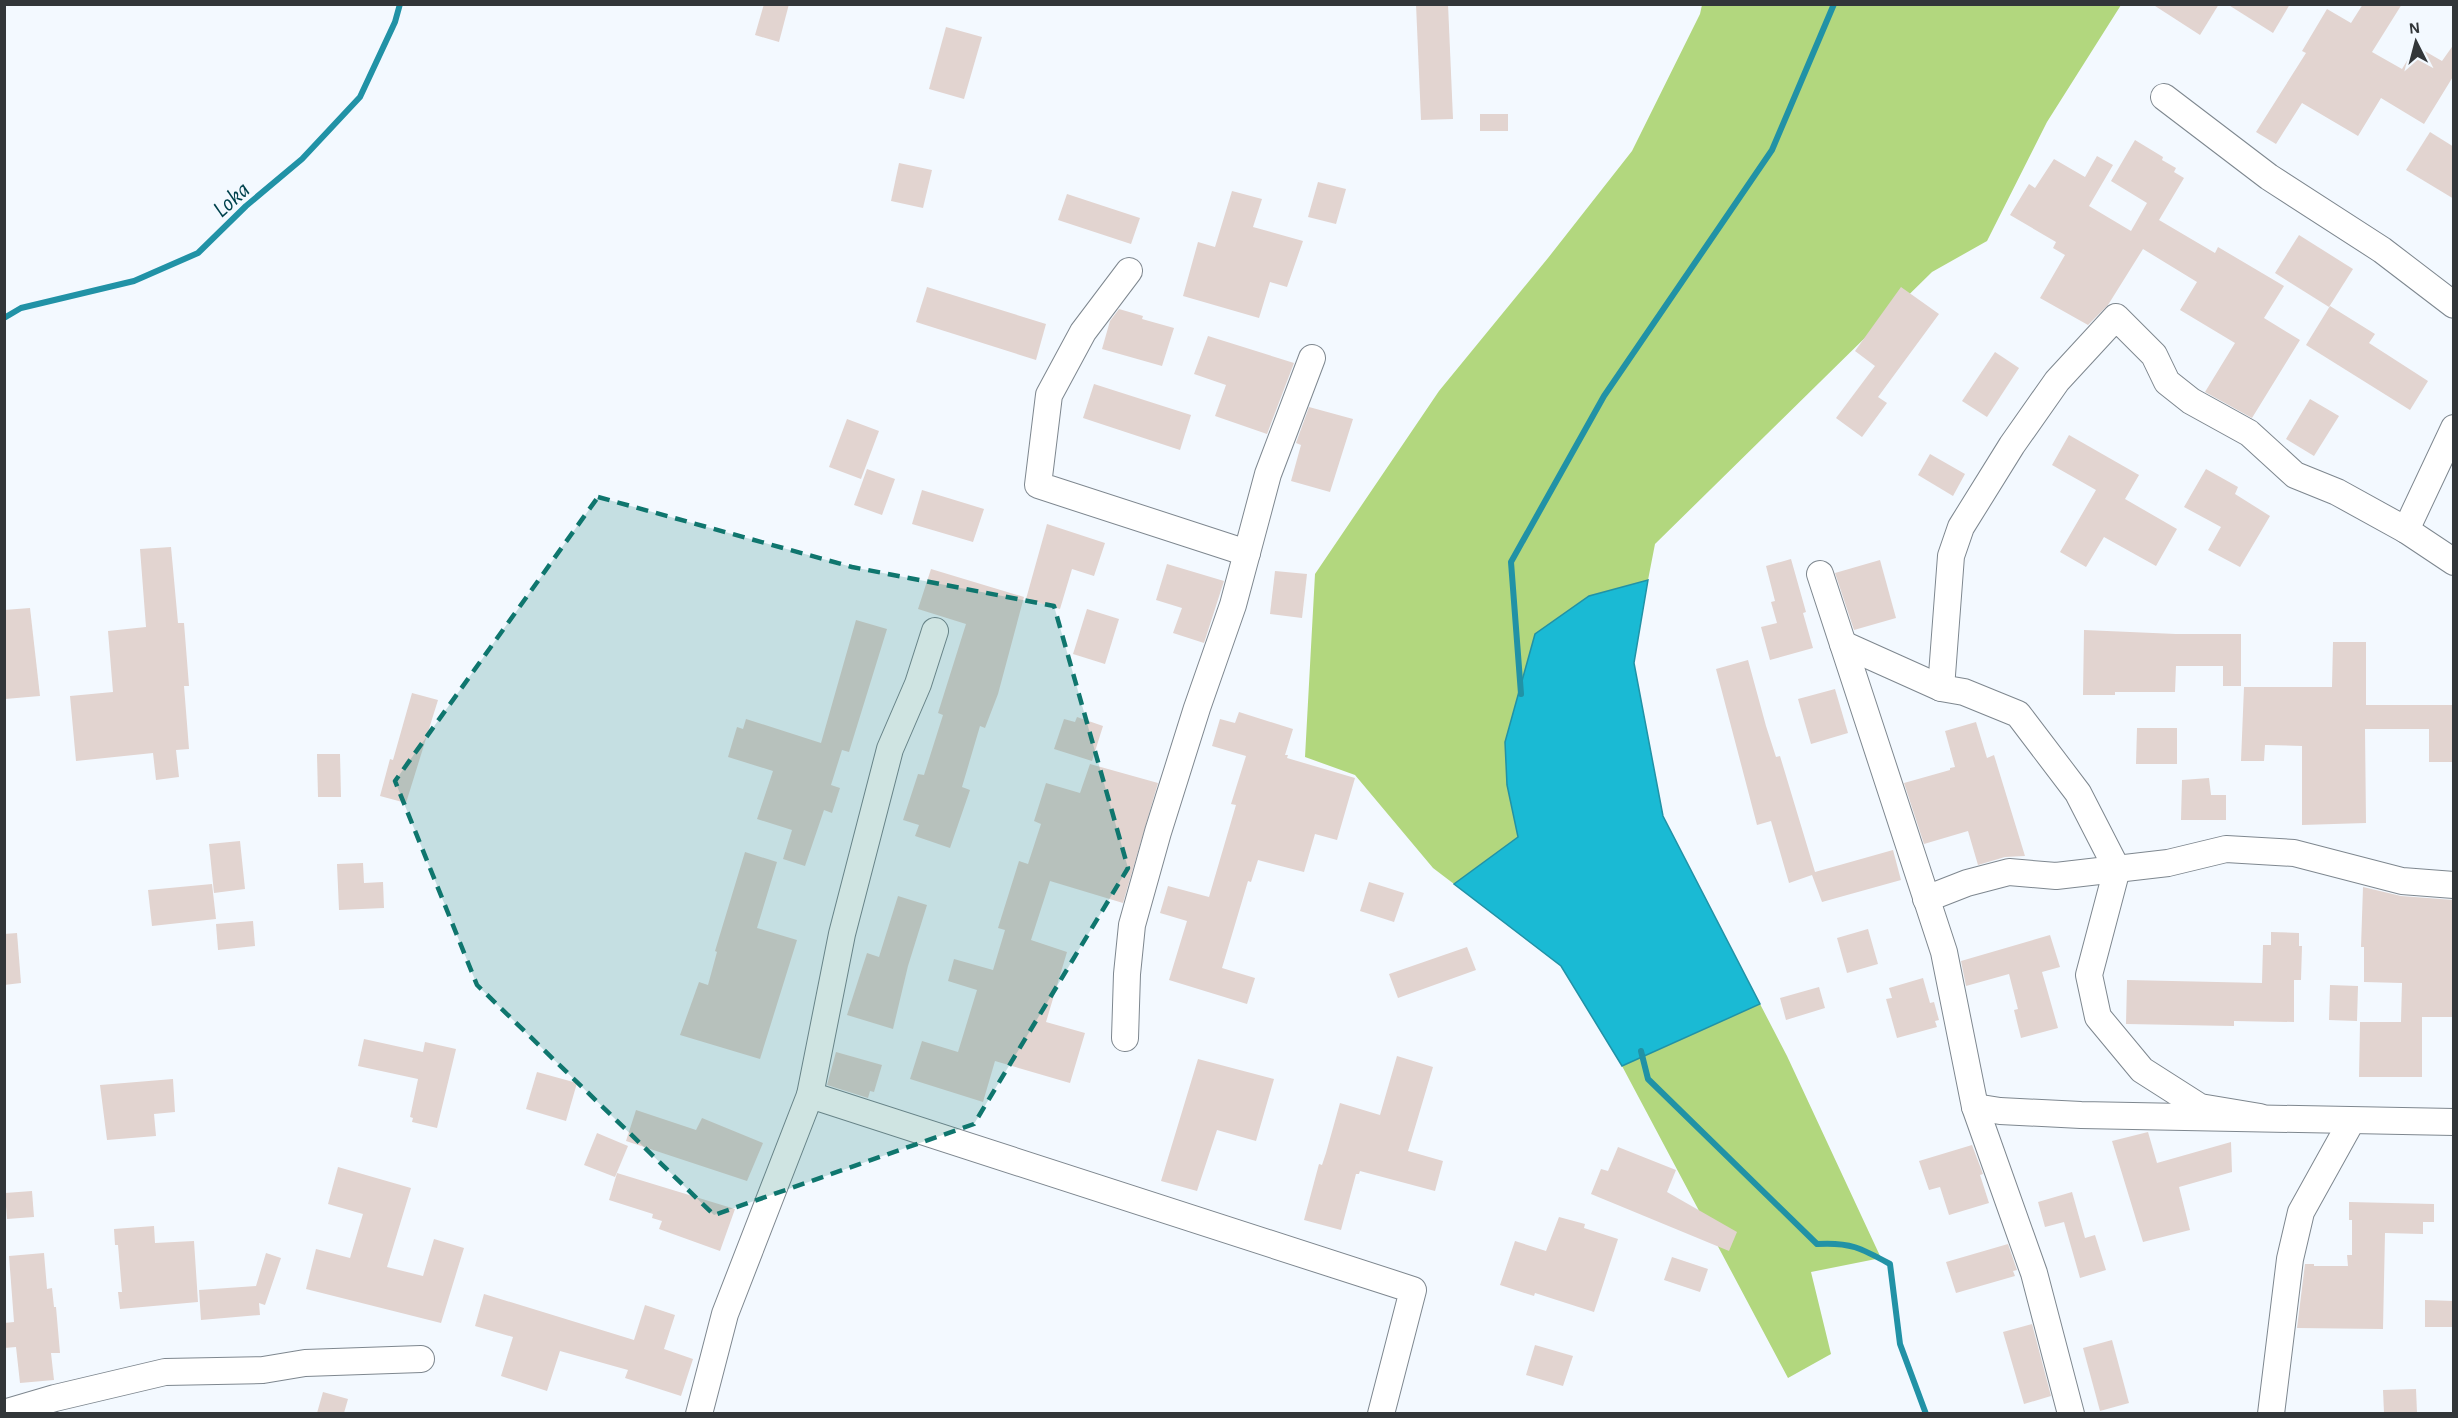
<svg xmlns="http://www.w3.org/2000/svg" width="2458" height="1418" viewBox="0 0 2458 1418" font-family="'Alegreya Sans',sans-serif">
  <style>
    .green { fill: #b2d77e }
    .water { fill: #1abad4; stroke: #2192a6; stroke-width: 1.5 }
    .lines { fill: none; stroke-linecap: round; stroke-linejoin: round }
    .stream { stroke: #2192a6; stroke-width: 6 }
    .building { fill: #e2d4d0 }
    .minor-casing { stroke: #7e878f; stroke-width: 28 }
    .minor { stroke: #fff; stroke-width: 26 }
    .marked { fill: #0f766e; fill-opacity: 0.2; stroke: #0f766e; stroke-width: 4.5; stroke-dasharray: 12 8; stroke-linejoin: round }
    .labels { text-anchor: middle; stroke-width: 4.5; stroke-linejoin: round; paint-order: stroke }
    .water-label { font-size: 24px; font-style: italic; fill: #00424d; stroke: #f3f9ff }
  </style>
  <rect width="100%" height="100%" fill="#f3f9ff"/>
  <g class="green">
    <path d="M1702 5H2121L2047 122 1987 241 1932 272 1655 544 1648 580 1589 596 1507 785 1518 837 1454 884 1433 868 1355 775 1305 757 1315 574 1439 391 1548 258 1632 151 1700 14Z"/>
    <path d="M1760 1004 1787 1056 1881 1258 1811 1272 1831 1354 1788 1378 1622 1066Z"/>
  </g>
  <path class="water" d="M1648 580 1634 663 1663 816 1760 1004 1622 1066 1561 966 1454 884 1518 837 1507 785 1505 742 1535 634 1589 596Z"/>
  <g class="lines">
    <g class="stream">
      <path d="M4 318 21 308 134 281 198 253 246 206 302 159 360 97 395 22 400 4"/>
      <path d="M1521 694 1511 562 1604 396 1772 150 1834 4"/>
      <path d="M1641 1051 1648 1079 1817 1244C1850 1242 1861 1248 1890 1264L1900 1344 1926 1414"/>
    </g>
  </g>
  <g class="building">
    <path d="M764 4H789L779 42 755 35Z"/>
    <path d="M1416 4H1448L1453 119 1421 120Z"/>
    <path d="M2152 4H2219L2200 35Z"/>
    <path d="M2227 4H2290L2273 33Z"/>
    <path d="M2363 4H2402L2372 52 2402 69 2416 46 2442 61 2454 44V75L2424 124 2381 98 2358 136 2302 103 2276 144 2256 132 2306 53 2302 51 2327 9 2351 23Z"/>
    <path d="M946 27 982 37 964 99 929 89Z"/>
    <rect x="1480" y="114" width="28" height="17"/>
    <path d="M2430 132 2454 147V199L2406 170Z"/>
    <path d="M2135 140 2163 157 2162 160 2176 168 2174 172 2184 178 2159 220 2215 253 2218 247 2284 286 2264 318 2300 340 2252 418 2205 392 2235 343 2180 310 2197 282 2143 249 2108 305 2088 325 2040 298 2065 255 2053 248 2056 242 2010 215 2029 184 2035 188 2054 159 2085 177 2097 156 2113 165 2089 206 2131 231 2147 203 2111 181Z"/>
    <path d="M899 163 932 170 923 208 891 201Z"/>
    <path d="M1318 182 1346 189 1336 224 1308 217Z"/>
    <path d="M1232 191 1262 199 1253 227 1303 241 1287 287 1270 282 1259 318 1183 296 1198 242 1215 247Z"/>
    <path d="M1067 194 1140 218 1131 244 1058 220Z"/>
    <path d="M2299 235 2353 269 2329 307 2275 273Z"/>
    <path d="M927 287 1046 324 1036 360 916 322Z"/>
    <path d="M1901 287 1939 314 1878 397 1887 403 1862 437 1836 418 1875 366 1855 351Z"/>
    <path d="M2330 306 2375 334 2369 343 2428 381 2410 410 2306 345Z"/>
    <path d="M1119 309 1143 316 1142 319 1174 328 1162 366 1102 349 1110 321Z"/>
    <path d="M1208 336 1294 363 1267 434 1215 416 1226 385 1194 374Z"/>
    <path d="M1995 352 2019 368 1987 417 1962 401Z"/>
    <path d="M1094 384 1191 415 1180 450 1083 418Z"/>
    <path d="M2310 399 2339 416 2314 456 2286 439Z"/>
    <path d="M1309 407 1353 419 1330 492 1291 481 1301 445 1296 443Z"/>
    <path d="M847 419 879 431 861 479 829 467Z"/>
    <path d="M2069 435 2139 475 2125 499 2177 529 2156 566 2104 537 2086 567 2060 552 2096 490 2052 465Z"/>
    <path d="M1930 454 1965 474 1953 496 1918 475Z"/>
    <path d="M867 469 895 479 882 515 854 505Z"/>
    <path d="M2206 469 2238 487 2235 494 2270 516 2240 567 2208 550 2221 527 2184 507Z"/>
    <path d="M922 490 984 509 973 542 912 524Z"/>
    <path d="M1047 524 1105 543 1094 576 1072 569 1060 609 1026 599Z"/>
    <path d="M171 547 178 623H184L189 686H184L189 749 176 750 179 777 156 780 153 753 76 761 70 696 113 692 108 631 146 627 140 549Z"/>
    <path d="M1791 559 1806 612 1803 613 1813 648 1770 660 1761 627 1777 623 1771 602 1775 601 1766 566Z"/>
    <path d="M1880 560 1896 618 1854 630 1835 573Z"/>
    <path d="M1167 564 1224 581 1204 643 1173 633 1182 608 1156 600Z"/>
    <path d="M931 569 1024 597 998 694 985 728 980 726 962 787 970 790 950 848 915 836 919 825 903 820 918 774 924 775 943 715 938 713 966 624 918 609Z"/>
    <path d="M1275 571 1307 574 1302 618 1270 614Z"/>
    <path d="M30 608 40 696 5 699 4 610Z"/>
    <path d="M1087 609 1119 619 1105 664 1073 654Z"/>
    <path d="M856 620 887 629 849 752 842 750 831 785 840 788 832 813 824 810 805 866 783 859 792 830 757 819 773 771 728 757 737 727 743 729 746 719 821 743Z"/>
    <path d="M2084 630 2176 634H2241V686H2223V666H2176L2175 692H2115V695H2083Z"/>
    <path d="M2333 642H2366V705H2454V762H2429V729H2365L2366 823 2302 825V746L2265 745 2264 761H2241L2244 687H2332Z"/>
    <path d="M1748 660 1766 726 1776 757 1780 756 1815 872 1893 850 1901 880 1822 902 1812 875 1789 883 1771 821 1757 825 1716 669Z"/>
    <path d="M1835 689 1848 733 1811 744 1798 699Z"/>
    <path d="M412 693 438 700 406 803 380 796 390 759 393 760Z"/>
    <path d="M1239 712 1293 729 1285 755H1288L1287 758 1355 778 1337 840 1315 834 1304 872 1258 860 1251 882 1248 881 1222 968 1255 978 1247 1004 1169 980 1187 921 1160 913 1168 886 1209 897 1236 805 1231 804 1246 756 1212 746 1220 719 1235 723Z"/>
    <path d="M1077 717 1103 726 1092 761 1054 749 1064 719 1075 722Z"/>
    <path d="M1976 722 1987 758 1994 755 2025 856 2005 857 1978 865 1968 831 1924 844 1904 783 1950 770V768L1955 767 1945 731Z"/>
    <path d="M2137 728H2177V764H2136Z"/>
    <path d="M317 754H340L341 797H318Z"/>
    <path d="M1090 764 1158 783 1123 903 1050 881 1031 940 1067 952 1046 1022 1085 1033 1070 1083 995 1061 983 1102 910 1079 922 1041 958 1052 977 990 948 981 954 959 993 970 1005 930 998 928 1019 861 1028 864 1041 824 1034 821 1046 783 1080 793Z"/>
    <path d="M2209 778 2211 795H2226V820H2181L2182 780Z"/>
    <path d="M240 841 245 889 214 893 209 844Z"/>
    <path d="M745 852 777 862 757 928 797 940 760 1059 680 1035 699 982 708 985 717 952 715 951Z"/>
    <path d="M363 863 364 883 383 882 384 908 339 910 337 864Z"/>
    <path d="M1369 882 1404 893 1394 922 1360 911Z"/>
    <path d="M212 884 216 919 152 926 148 890Z"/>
    <path d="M2363 887 2401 896 2454 900V1017H2422V1077H2359L2360 1022H2401L2402 983 2364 982V947H2361Z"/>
    <path d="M898 896 927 905 908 966 893 1029 847 1015 867 953 879 957Z"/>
    <path d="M253 921 255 946 218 950 216 924Z"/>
    <path d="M1868 929 1878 964 1847 973 1837 938Z"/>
    <path d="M2271 932 2299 933V946H2302L2301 980H2294V1022L2234 1021V1026L2126 1024 2127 980 2262 983 2263 945H2271Z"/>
    <path d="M17 933 21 983 4 985V934Z"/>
    <path d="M2050 935 2060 967 2042 972 2058 1028 2021 1038 2014 1010 2018 1009 2009 974 1966 986 1961 961Z"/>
    <path d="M1467 947 1476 970 1398 998 1389 974Z"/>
    <path d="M1923 978 1930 1003 1934 1002 1939 1020 1935 1021 1937 1027 1897 1038 1886 999 1892 998 1889 988Z"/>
    <path d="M2330 985 2358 986 2357 1021 2329 1020Z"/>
    <path d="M1819 987 1825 1008 1786 1020 1780 998Z"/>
    <path d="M364 1039 423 1052 425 1042 456 1049 437 1128 412 1122 413 1118 410 1117 418 1079 358 1066Z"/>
    <path d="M836 1052 882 1065 874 1092 870 1091 868 1098 827 1085Z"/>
    <path d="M1397 1056 1433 1067 1408 1151 1443 1161 1435 1191 1360 1171 1359 1174H1356L1341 1230 1304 1220 1319 1164 1322 1165 1326 1153 1340 1103 1380 1115Z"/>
    <path d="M1198 1059 1274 1079 1256 1141 1217 1130 1197 1191 1161 1181Z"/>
    <path d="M537 1072 577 1083 566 1121 526 1109Z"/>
    <path d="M173 1079 175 1112 154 1114 156 1136 107 1140 100 1085Z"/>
    <path d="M636 1110 696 1130 702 1118 763 1143 747 1181 626 1141Z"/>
    <path d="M2148 1132 2157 1163 2231 1142 2232 1172 2179 1187 2190 1230 2143 1242 2112 1141Z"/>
    <path d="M597 1133 628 1146 615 1177 584 1165Z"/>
    <path d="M1972 1145 1983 1174 1980 1175 1989 1203 1949 1215 1940 1187 1929 1190 1919 1161Z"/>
    <path d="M1618 1147 1676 1170 1667 1192 1737 1232 1729 1251 1591 1194 1601 1169 1608 1171Z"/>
    <path d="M338 1167 411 1188 387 1267 423 1276 434 1239 464 1248 441 1323 306 1289 316 1249 350 1258 363 1214 328 1204Z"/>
    <path d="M617 1173 735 1209 720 1251 659 1229 662 1221 652 1218 653 1214 609 1200Z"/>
    <path d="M32 1191 34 1217 7 1219 5 1193Z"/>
    <path d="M2072 1192 2085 1238 2095 1235 2106 1270 2080 1278 2064 1222 2045 1227 2038 1202Z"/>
    <path d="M2349 1202 2434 1204V1222H2423V1234L2385 1233 2383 1329 2297 1328 2305 1264H2314V1266H2348L2347 1255H2352V1220H2349Z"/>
    <path d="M1559 1217 1585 1224 1584 1228 1618 1239 1594 1312 1535 1293 1534 1296 1500 1285 1515 1241 1546 1251Z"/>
    <path d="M154 1226 155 1243 194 1241 198 1302 120 1309 118 1292H122L118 1245H115L114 1229Z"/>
    <path d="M2008 1244 2017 1270 2013 1271 2015 1276 1956 1293 1946 1262Z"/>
    <path d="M44 1253 47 1289 52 1288 54 1307H56L60 1353H51L54 1380 20 1383 16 1347 4 1348V1323L14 1322 9 1256Z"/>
    <path d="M266 1253 281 1258 265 1305 259 1303 260 1315 201 1320 199 1290 256 1286Z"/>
    <path d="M1672 1257 1708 1269 1700 1292 1664 1280Z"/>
    <path d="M484 1294 634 1340 645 1305 675 1315 664 1349 693 1359 681 1396 625 1378 628 1370 560 1351 547 1391 501 1376 513 1337 475 1326Z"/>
    <path d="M2425 1300 2454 1301V1327H2425Z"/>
    <path d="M2032 1324 2051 1396 2024 1404 2003 1332Z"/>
    <path d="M2112 1340 2129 1403 2100 1411 2083 1348Z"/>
    <path d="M1535 1345 1573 1356 1563 1386 1526 1375Z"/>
    <path d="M2416 1389 2417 1413H2384L2383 1390Z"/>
    <path d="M323 1392 348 1399 344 1413H317Z"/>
  </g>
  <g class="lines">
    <defs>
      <g id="minor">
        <path d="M2164 97 2269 177 2382 250 2454 305"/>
        <path d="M1129 271 1083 332 1049 395 1038 485 1247 553"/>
        <path d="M2406 530 2454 428"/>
        <path d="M1820 574 1944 952 1975 1107 2034 1273 2071 1414"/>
        <path d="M1843 644 1941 688 1964 692 2018 714 2078 793 2117 869 2089 975 2098 1017 2142 1070 2200 1107 2260 1117"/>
        <path d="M1941 688 1951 556 1961 527 2012 445 2057 381 2116 317 2154 355 2167 382 2191 401 2249 433 2295 475 2337 492 2406 530 2454 562"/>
        <path d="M1926 899 1967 883 2009 872 2056 876 2168 863 2226 849 2294 853 2402 881 2454 885"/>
        <path d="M1125 1038 1127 974 1132 925 1158 832 1197 708 1233 605 1268 474 1312 358"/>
        <path d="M810 1095 1413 1290 1381 1414"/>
        <path d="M1975 1107 2000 1111 2081 1115 2454 1122"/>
        <path d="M4 1413 55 1398 165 1372 263 1370 305 1363 421 1359"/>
        <path d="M699 1414 725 1314 810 1095 842 934 890 749 918 684 935 631"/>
        <path d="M2271 1414 2290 1259 2301 1212 2351 1122"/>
      </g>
    </defs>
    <use href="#minor" class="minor-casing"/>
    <use href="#minor" class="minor"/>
  </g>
  <path class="marked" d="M598 497 852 567 1054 606 1128 868 974 1124 714 1215 477 985 395 781Z"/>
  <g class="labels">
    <g class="water-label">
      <text transform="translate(231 199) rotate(-42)" y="8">Loka</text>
    </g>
  </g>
  <rect width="2458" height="1418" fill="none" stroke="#323639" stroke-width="12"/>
  <g transform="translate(2416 42) rotate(354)" stroke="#f3f9ff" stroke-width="4.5" paint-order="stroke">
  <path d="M0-4.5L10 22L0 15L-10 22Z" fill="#323639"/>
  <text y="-9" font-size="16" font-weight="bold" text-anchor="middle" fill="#323639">N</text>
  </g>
</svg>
